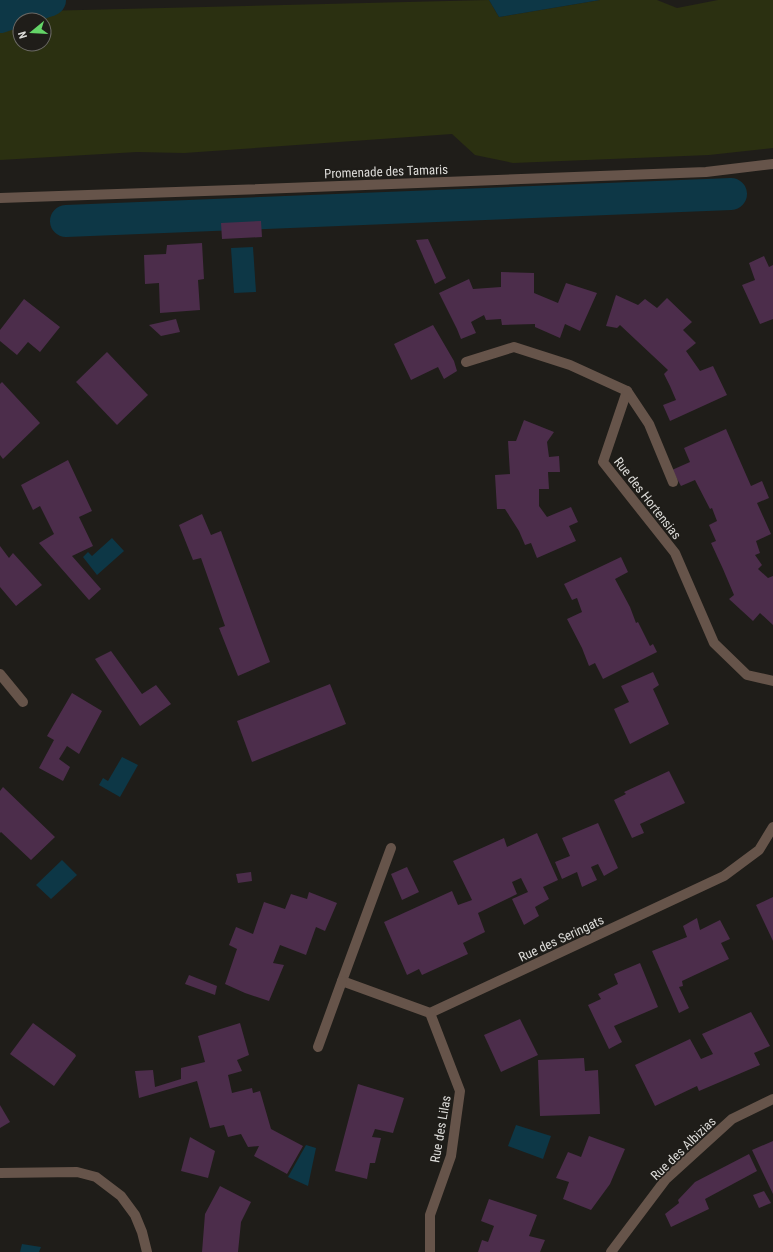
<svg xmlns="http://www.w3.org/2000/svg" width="773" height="1252" viewBox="0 0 773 1252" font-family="'Roboto Condensed',sans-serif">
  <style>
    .green { fill: #2b3011; fill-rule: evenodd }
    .water { fill: #0d3746 }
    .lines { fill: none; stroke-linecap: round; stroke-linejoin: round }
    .canal { stroke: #0d3746; stroke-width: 32 }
    .building { fill: #4c2d4b }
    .street { stroke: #66544a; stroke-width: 10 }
    .labels { text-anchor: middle; stroke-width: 3.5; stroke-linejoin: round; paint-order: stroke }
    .street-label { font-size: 13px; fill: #dcdbd8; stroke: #1f1d19 }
  </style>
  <rect width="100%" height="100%" fill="#1f1d19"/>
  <path class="green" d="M489 0 499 17 600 0H657L677 8 718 0H773V148L709 155 513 163 475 155 452 134 184 153 137 152 0 160V12ZM20 20H44V44H20Z"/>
  <g class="water">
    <path d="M489 0H600L499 17Z"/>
    <path d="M253 247 256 292 234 293 231 248Z"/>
    <path d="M112 538 124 551 97 575 83 557 88 552 92 556Z"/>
    <path d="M122 757 138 765 120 797 99 785 103 778 108 781Z"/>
    <path d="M62 860 77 875 51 899 36 885Z"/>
    <path d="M516 1125 551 1136 543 1159 508 1146Z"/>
    <path d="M306 1145 316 1148 308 1186 288 1177Z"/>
    <path d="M22 1244 41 1247 39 1252H20Z"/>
  </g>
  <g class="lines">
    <g class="canal">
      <path d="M0 17 50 0"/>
      <path d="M66 221 731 194"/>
    </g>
  </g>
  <g class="building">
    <path d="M261 221 262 237 222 239 221 223Z"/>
    <path d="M428 239 446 278 435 284 416 240Z"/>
    <path d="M202 243 204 279 198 280 200 310 160 313 159 283 145 284 144 255 166 254 167 245Z"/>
    <path d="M764 256 769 267 773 265V319L760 324 742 285 755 280 749 263Z"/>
    <path d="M501 272 534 273V293L558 303 566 283 597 293 580 331 565 324 560 338 535 327V324L502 325 501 319 486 320 484 315 471 322 476 333 461 339 457 329 439 293 469 279 473 289 501 287Z"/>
    <path d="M616 295 638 305 645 299 657 308 667 298 692 322 683 330 696 343 686 351 700 371 713 366 727 395 670 421 663 405 676 400 670 386 664 374 668 370 620 325 617 328 606 326Z"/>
    <path d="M24 299 60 327 40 352 28 342 17 355 0 341V330Z"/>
    <path d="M176 319 180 332 161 336 149 325Z"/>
    <path d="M433 325 454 361 457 371 444 379 438 367 411 380 394 344Z"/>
    <path d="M107 352 148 395 117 425 76 382Z"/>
    <path d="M2 382 40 423 3 459 0 455V384Z"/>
    <path d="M524 420 554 432 547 442 549 457 559 456 560 472H548L549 489H539V506L547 517 571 507 578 522 569 526 576 541 537 558 531 543 525 545 519 531 505 509H497L495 475 510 474 508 441H516Z"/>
    <path d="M726 429 751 486 762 481 769 498 757 503 771 534 756 541 760 553 755 555 762 565 758 569 768 578 773 576V625L760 613 753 621 729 599 734 595 723 569 711 543 716 541 709 525 717 521 712 508 710 509 695 480 681 486 672 470 690 462 684 448Z"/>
    <path d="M68 460 92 511 79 517 93 546 72 556 101 589 89 600 39 543 54 534 40 506 33 510 21 485Z"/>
    <path d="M202 514 211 535 221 531 270 662 238 676 219 628 225 626 201 558 193 560 179 525Z"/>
    <path d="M0 546 9 558 13 553 42 585 16 606 0 587Z"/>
    <path d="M621 557 628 572 615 579 630 607 636 623 638 622 650 646 653 644 657 652 603 679 595 663 589 666 582 648 567 619 582 612 577 598 572 600 564 584Z"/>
    <path d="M111 651 142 694 156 685 171 704 140 726 95 659Z"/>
    <path d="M653 672 659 685 653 689 669 724 630 744 614 709 629 702 621 686Z"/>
    <path d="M330 684 346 724 252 762 237 721Z"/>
    <path d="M72 693 102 711 79 754 67 746 59 759 70 767 63 781 39 768 54 740 47 736Z"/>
    <path d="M669 771 685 803 640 824 644 833 632 838 614 800 626 794 624 792Z"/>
    <path d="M3 787 55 837 31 860 1 832 0 833V791Z"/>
    <path d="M598 823 618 868 604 876 598 864 591 867 597 880 582 887 577 872 562 879 555 862 570 856 562 838Z"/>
    <path d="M537 833 558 880 543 887 549 899 535 907 539 916 524 925 512 899 528 892 521 878 512 882 517 894 478 913 485 932 463 943 468 954 422 975 419 969 407 975 384 922 452 891 458 905 472 900 453 861 504 838 507 847Z"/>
    <path d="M407 867 419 892 402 900 391 874Z"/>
    <path d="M251 872 252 881 238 883 236 874Z"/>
    <path d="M309 892 337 903 325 931 316 927 306 955 280 945 273 963 284 965 269 1001 245 993 225 984 237 949 229 945 236 927 253 934 264 902 285 909 291 894 307 899Z"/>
    <path d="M773 897V941L756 905Z"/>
    <path d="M697 918 700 930 720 920 730 939 721 943 729 959 682 981 683 986 679 987 689 1008 679 1013 652 951 687 937 683 926Z"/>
    <path d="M640 963 658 1007 614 1026 622 1042 609 1049 588 1005 601 999 598 994 618 984 614 974Z"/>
    <path d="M189 975 217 986 215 995 185 984Z"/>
    <path d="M751 1012 770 1046 754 1053 760 1065 699 1091 697 1086 655 1106 635 1065 690 1039 701 1059 713 1054 702 1034Z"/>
    <path d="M520 1019 538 1055 501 1072 484 1035Z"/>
    <path d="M33 1023 75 1054 76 1056 54 1086 10 1054Z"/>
    <path d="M240 1023 249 1055 237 1060 242 1071 228 1075 232 1093 252 1088 253 1093 260 1091 271 1129 303 1146 287 1174 254 1156 259 1146 248 1147 241 1134 228 1137 224 1125 210 1128 197 1081 139 1098 135 1071 153 1070 155 1087 181 1079V1068L205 1062 198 1036Z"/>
    <path d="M584 1058 585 1071 598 1070 600 1114 540 1116 538 1060Z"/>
    <path d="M358 1084 404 1098 393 1133 375 1129 372 1137 381 1138 375 1163H370L367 1179 335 1171Z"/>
    <path d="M0 1105 10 1122 0 1128Z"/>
    <path d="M589 1136 625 1149 610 1184 591 1210 563 1199 569 1182 556 1178 568 1152 581 1157Z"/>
    <path d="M190 1137 215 1151 208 1178 181 1171Z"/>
    <path d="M773 1141V1194L752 1150Z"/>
    <path d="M749 1154 757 1171 705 1199 709 1209 671 1227 665 1214 679 1203 678 1200 695 1182Z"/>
    <path d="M220 1186 251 1202 241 1222 238 1252H202L205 1214Z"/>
    <path d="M764 1191 771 1203 759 1208 753 1195Z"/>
    <path d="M489 1199 537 1215 529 1236 545 1240 540 1252H478L482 1240 488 1242 494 1226 481 1221Z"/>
  </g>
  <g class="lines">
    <g class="street">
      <path d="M0 198 234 190 706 172 773 164"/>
      <path d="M466 362 514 347 570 365 627 391 603 462 675 553 714 643 747 675 773 681"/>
      <path d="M627 391 649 424 673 482"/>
      <path d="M0 674 23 702"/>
      <path d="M391 848 342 981 430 1013 724 876 759 850 773 827"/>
      <path d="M318 1047 342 981"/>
      <path d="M0 1173 77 1172 96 1177 121 1196 135 1215 142 1232 147 1252"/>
      <path d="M430 1252V1215L451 1156 460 1091 430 1013"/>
      <path d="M611 1252 666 1179 732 1119 773 1099"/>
    </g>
  </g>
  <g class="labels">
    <g class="street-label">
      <text transform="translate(386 171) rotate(-2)" y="5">Promenade des Tamaris</text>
      <text transform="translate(648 498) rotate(52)" y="5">Rue des Hortensias</text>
      <text transform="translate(561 938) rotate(-25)" y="5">Rue des Seringats</text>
      <text transform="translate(440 1129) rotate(-80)" y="5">Rue des Lilas</text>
      <text transform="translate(683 1148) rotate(-44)" y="5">Rue des Albizias</text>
    </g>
  </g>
  <g transform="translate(32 32) rotate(252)"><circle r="19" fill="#1f1d19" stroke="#6b6965"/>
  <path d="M0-3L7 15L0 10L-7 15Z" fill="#64d468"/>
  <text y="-6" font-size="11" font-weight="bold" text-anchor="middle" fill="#dcdbd8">N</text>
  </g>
</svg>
